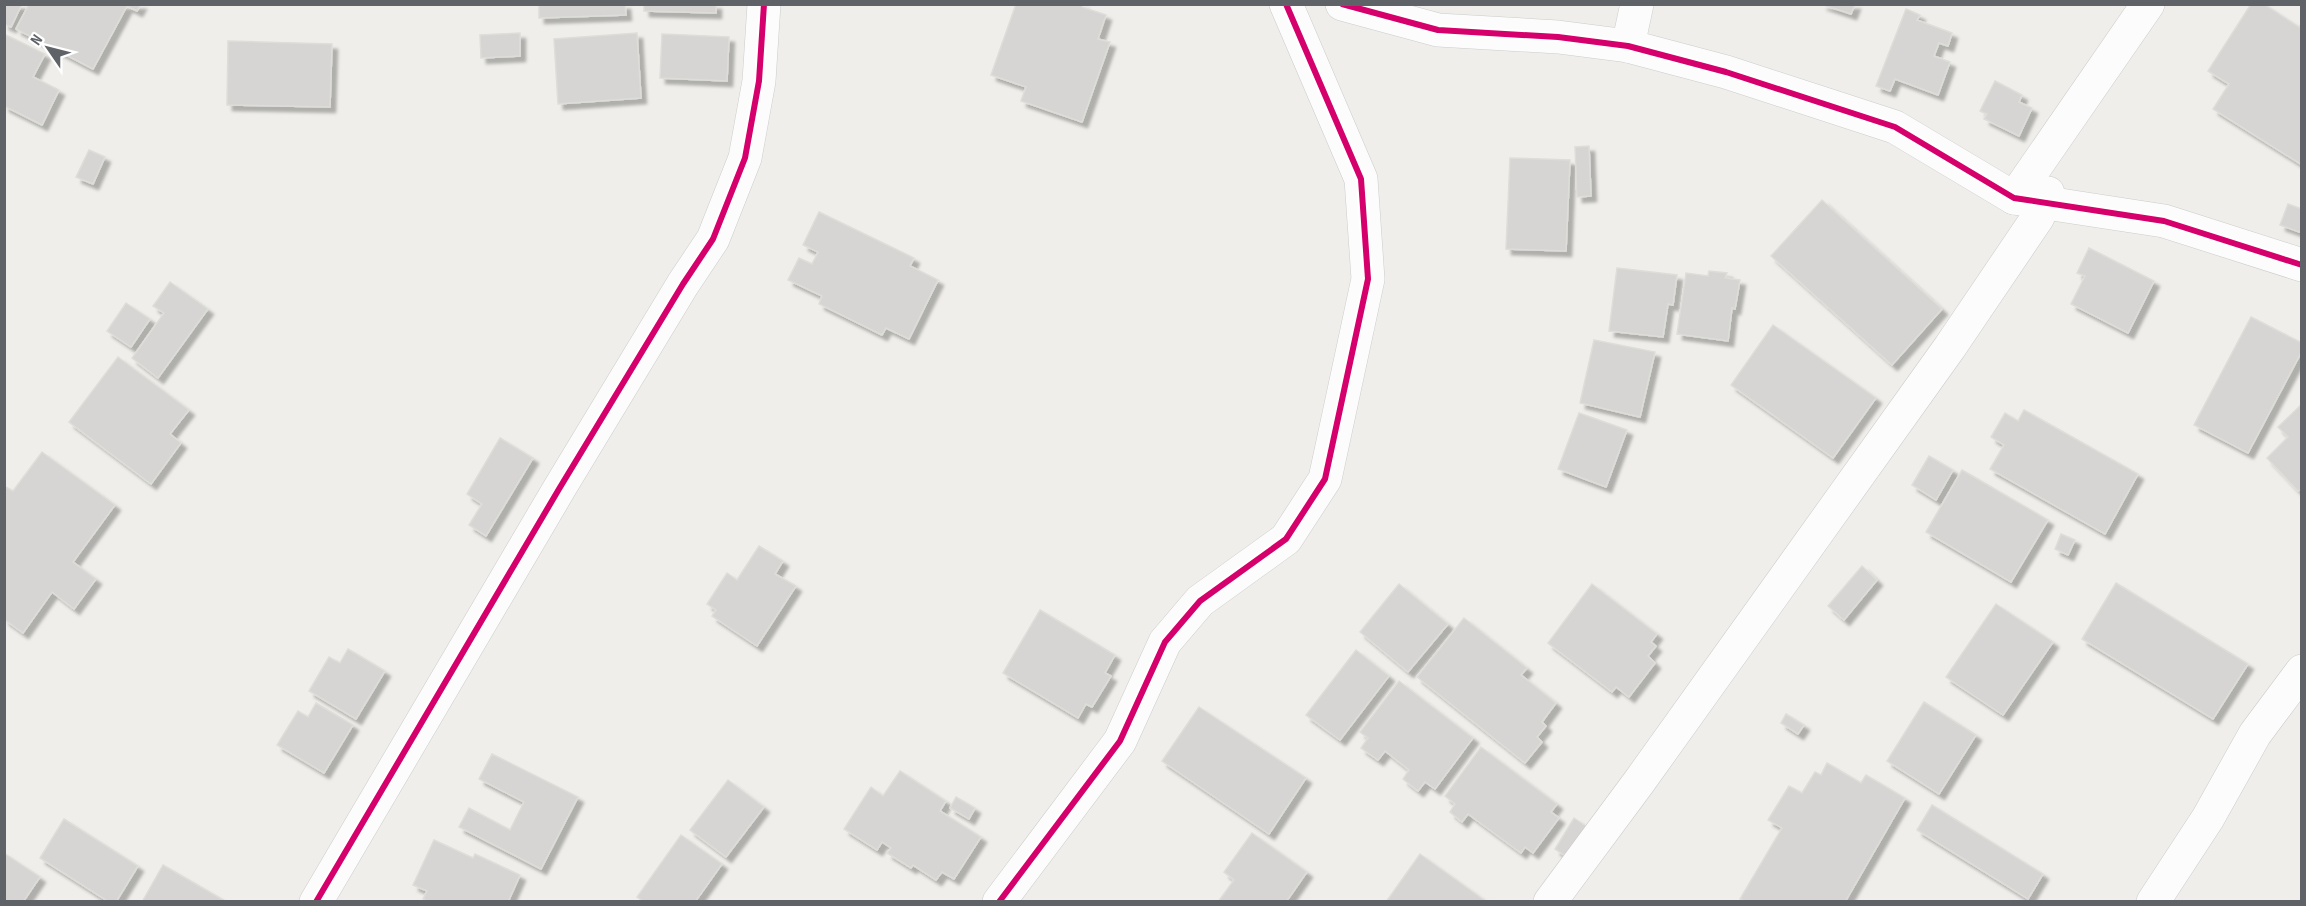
<svg xmlns="http://www.w3.org/2000/svg" width="2306" height="906" viewBox="0 0 2306 906" font-family="'Sofia Sans Condensed',sans-serif">
  <style>
    .building { fill: #d6d5d3; stroke: #deddd9; stroke-width: 1.5; filter: url(#shadow) }
    .lines { fill: none; stroke-linecap: round; stroke-linejoin: round }
    .minor-casing { stroke: #cbcccc; stroke-width: 34 }
    .minor { stroke: #fdfcfc; stroke-width: 33 }
    .cycleway-casing { stroke: #fff; stroke-width: 10 }
    .cycleway { stroke: #d6006c; stroke-width: 6 }
  </style>
  <defs>
    <filter id="shadow"><feDropShadow dx="5.5" dy="5.5" stdDeviation="1.5" flood-color="#0004"/></filter>
  </defs>
  <rect width="100%" height="100%" fill="#efeeea"/>
  <g class="building">
    <path d="M4 4H22L11 27 4 24Z"/>
    <path d="M29 4H141L137 11 127 6 93 69 16 29Z"/>
    <path d="M539 4H625L626 15 539 18Z"/>
    <path d="M644 4H716V13L644 11Z"/>
    <path d="M1016 4H1083L1082 7 1106 15 1098 39 1110 42 1082 122 1021 101 1026 87 991 75Z"/>
    <path d="M1821 4H1855L1851 14Z"/>
    <path d="M2251 4H2264L2299 27 2302 23V165L2213 109 2229 84 2208 71Z"/>
    <path d="M1906 9 1920 15 1917 20 1952 33 1948 46 1939 43 1934 56 1950 62 1938 95 1895 79 1890 91 1876 86Z"/>
    <path d="M520 33V56L481 58 480 35Z"/>
    <path d="M637 33 641 98 558 104 554 39Z"/>
    <path d="M4 34 45 54 33 77 59 90 42 125 4 106Z"/>
    <path d="M662 34 729 37 727 81 660 78Z"/>
    <path d="M228 41 332 44 330 107 227 105Z"/>
    <path d="M1995 81 2022 95 2019 102 2032 108 2019 136 1984 119 1987 114 1980 111Z"/>
    <path d="M1589 146 1591 196 1577 197 1575 147Z"/>
    <path d="M89 150 105 157 93 184 76 177Z"/>
    <path d="M1510 158 1570 160 1566 251 1506 249Z"/>
    <path d="M1822 200 1942 309 1892 365 1771 256Z"/>
    <path d="M2288 204 2302 209V233L2280 225Z"/>
    <path d="M819 212 914 258 910 266 938 280 909 339 886 328 882 335 819 304 822 296 788 280 799 258 812 264 818 252 803 245Z"/>
    <path d="M2089 248 2154 281 2128 333 2071 304 2085 276 2077 273Z"/>
    <path d="M1617 268 1677 275 1673 305 1668 304 1663 337 1609 331Z"/>
    <path d="M1709 271 1727 273 1725 278 1740 280 1735 309 1732 308 1728 341 1677 334 1686 273 1708 276Z"/>
    <path d="M170 282 208 309 158 378 132 358 164 313 153 306Z"/>
    <path d="M126 303 150 319 131 347 107 331Z"/>
    <path d="M2251 317 2302 343V351L2248 453 2194 425Z"/>
    <path d="M1773 325 1876 398 1833 458 1731 385Z"/>
    <path d="M1594 340 1655 352 1640 417 1580 403Z"/>
    <path d="M118 357 189 410 170 434 181 443 151 484 69 422Z"/>
    <path d="M2302 404V488L2298 491 2267 458 2288 437 2278 427Z"/>
    <path d="M2024 410 2138 474 2105 534 1990 469 2004 445 1991 437 2005 413 2018 421Z"/>
    <path d="M1579 413 1627 430 1606 487 1558 469Z"/>
    <path d="M500 438 533 458 486 536 469 525 482 504 467 494Z"/>
    <path d="M42 452 115 505 73 562 96 579 74 609 52 592 23 633 4 619V486L13 491Z"/>
    <path d="M1929 456 1953 470 1936 500 1912 485Z"/>
    <path d="M1962 470 2048 520 2011 582 1926 532Z"/>
    <path d="M2061 534 2075 540 2068 555 2055 549Z"/>
    <path d="M759 546 783 561 775 574 796 586 757 646 712 616 716 610 707 604 727 573 737 580Z"/>
    <path d="M1862 566 1877 580 1844 620 1828 606Z"/>
    <path d="M2116 583 2248 664 2213 719 2082 639Z"/>
    <path d="M1399 584 1448 624 1408 672 1360 632Z"/>
    <path d="M1592 584 1657 634 1651 642 1656 646 1648 656 1655 663 1629 697 1616 687 1612 692 1548 643Z"/>
    <path d="M1996 604 2053 642 2003 715 1946 677Z"/>
    <path d="M1040 610 1115 655 1105 673 1111 676 1092 707 1086 704 1078 718 1003 673Z"/>
    <path d="M1464 618 1527 668 1521 675 1556 703 1542 722 1546 726 1537 737 1542 742 1525 763 1417 677Z"/>
    <path d="M348 649 385 671 356 719 309 691 329 657 340 663Z"/>
    <path d="M1356 650 1389 676 1340 740 1306 715Z"/>
    <path d="M1399 681 1473 738 1435 789 1425 782 1418 791 1403 779 1409 770 1385 751 1378 760 1361 748 1368 738 1360 732Z"/>
    <path d="M1924 702 1976 735 1939 794 1887 761Z"/>
    <path d="M316 703 353 725 324 773 277 745 298 711 308 717Z"/>
    <path d="M1199 707 1306 778 1269 834 1162 761Z"/>
    <path d="M1786 714 1804 725 1798 734 1781 723Z"/>
    <path d="M1481 747 1557 804 1551 812 1559 818 1533 853 1525 847 1521 853 1468 814 1462 822 1450 812 1455 804 1445 796Z"/>
    <path d="M492 754 578 797 541 869 459 827 469 808 510 830 524 802 479 779Z"/>
    <path d="M1827 763 1861 783 1866 775 1905 798 1845 902H1745L1740 899 1782 828 1768 820 1789 786 1802 793 1815 772 1821 775Z"/>
    <path d="M900 771 946 801 940 811 981 837 954 879 942 872 936 880 913 865 911 868 887 853 891 848 882 842 877 850 844 829 871 787 883 796Z"/>
    <path d="M728 780 764 807 726 857 690 830Z"/>
    <path d="M956 797 975 808 969 819 950 808Z"/>
    <path d="M1932 805 2043 874 2028 899 1917 830Z"/>
    <path d="M1574 818 1593 831 1573 861 1555 849Z"/>
    <path d="M64 819 138 866 116 902H109L40 858Z"/>
    <path d="M1252 833 1307 872 1286 902H1218L1234 880 1224 872Z"/>
    <path d="M681 835 722 864 695 902H644L637 897Z"/>
    <path d="M434 840 473 858 475 854 520 875 508 902H429L423 899 427 891 413 885Z"/>
    <path d="M4 853 40 877 23 902H4Z"/>
    <path d="M1420 854 1487 902H1386Z"/>
    <path d="M163 865 227 902H142Z"/>
  </g>
  <g class="lines">
    <defs>
      <g id="minor">
        <path d="M1342 4 1438 30 1558 37 1628 46 1726 72 1895 127 2014 198 2164 221 2302 265"/>
        <path d="M1628 46 1637 4"/>
        <path d="M2014 198 2148 4"/>
        <path d="M316 902 559 489 683 284 713 239 745 158 759 81 764 4"/>
        <path d="M999 902 1120 741 1165 642 1200 601 1286 539 1325 479 1368 279 1361 179 1286 4"/>
        <path d="M1550 902 1639 782 1950 347 2038 217 2048 193 2040 194"/>
        <path d="M2153 902 2208 818 2255 734 2302 671"/>
      </g>
    </defs>
    <use href="#minor" class="minor-casing"/>
    <use href="#minor" class="minor"/>
    <defs>
      <g id="cycleway">
        <path d="M1342 4 1438 30 1558 37 1628 46 1726 72 1895 127 2014 198 2164 221 2302 265"/>
        <path d="M316 902 559 489 683 284 713 239 745 158 759 81 764 4"/>
        <path d="M999 902 1120 741 1165 642 1200 601 1286 539 1325 479 1368 279 1361 179 1286 4"/>
      </g>
    </defs>
    <use href="#cycleway" class="cycleway-casing"/>
    <use href="#cycleway" class="cycleway"/>
  </g>
  <rect width="2306" height="906" fill="none" stroke="#5f6368" stroke-width="12"/>
  <g transform="translate(48 48) rotate(305)" stroke="#ffffff" stroke-width="4.5" paint-order="stroke">
  <path d="M0-4.5L10 22L0 15L-10 22Z" fill="#5f6368"/>
  <text y="-9" font-size="16" font-weight="bold" text-anchor="middle" fill="#5f6368">N</text>
  </g>
</svg>
